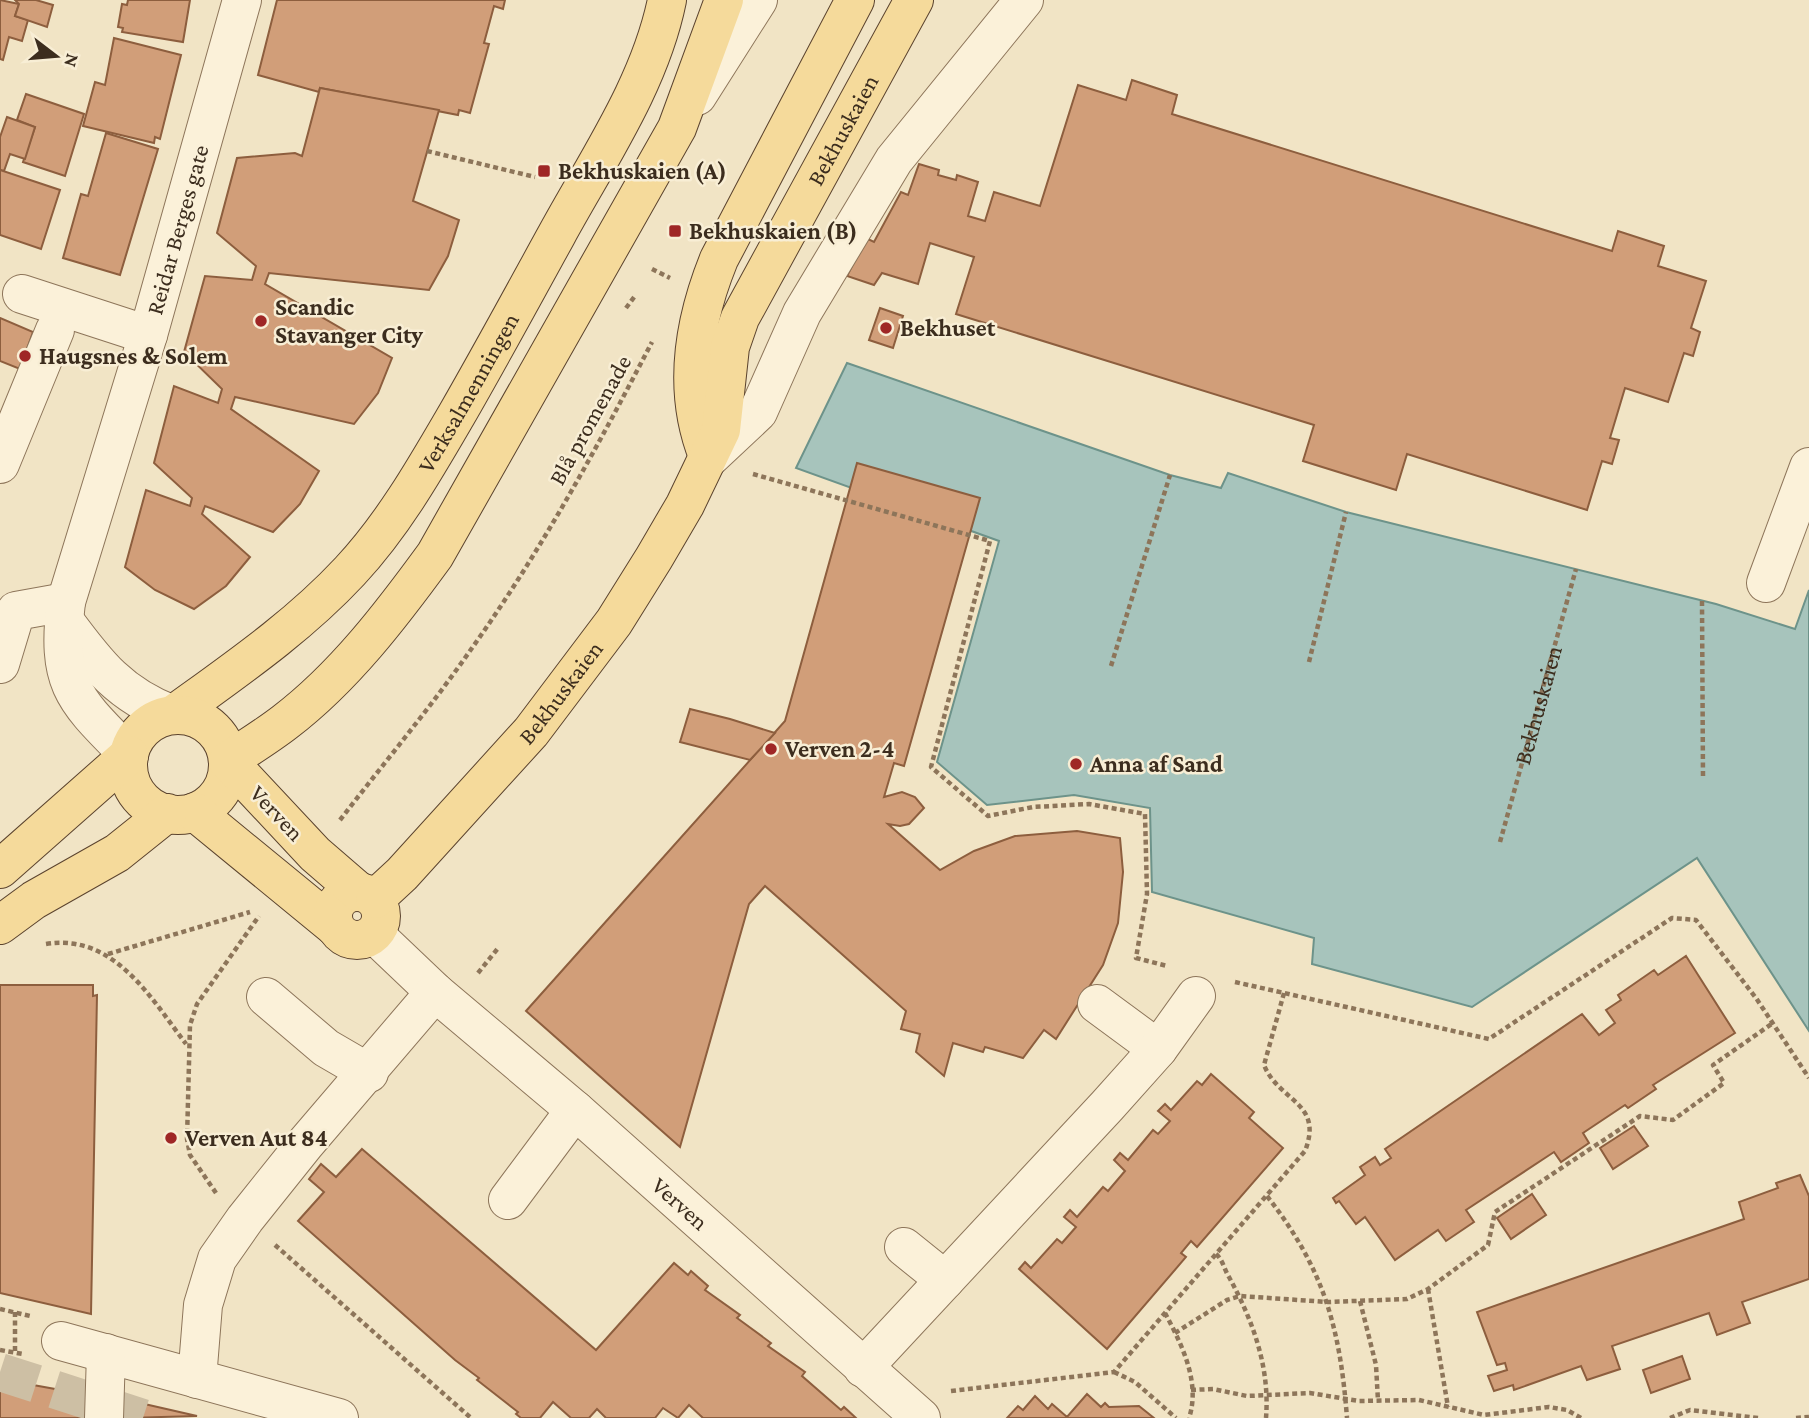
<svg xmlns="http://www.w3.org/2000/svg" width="1809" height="1418" viewBox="0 0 1809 1418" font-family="'Crimson Pro',serif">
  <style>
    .water { fill: #a7c4bc; stroke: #6d938a; stroke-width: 2 }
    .building { fill: #d19e79; stroke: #8d5e3e; stroke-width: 2 }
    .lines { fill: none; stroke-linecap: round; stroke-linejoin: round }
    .highway-tunnel { stroke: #cdbfa4; stroke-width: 38; stroke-dasharray: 38 19; stroke-linecap: butt }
    .minor-casing { stroke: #8d755a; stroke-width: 40 }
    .major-casing { stroke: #5b432e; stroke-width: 40 }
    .path { stroke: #8d755a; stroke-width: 4.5; stroke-dasharray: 5 3.5; stroke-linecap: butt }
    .minor { stroke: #fbf1d9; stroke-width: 38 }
    .major { stroke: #f5da9b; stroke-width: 38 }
    .poi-dot { fill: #9f2726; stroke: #f8eed5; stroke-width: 2.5 }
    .labels { text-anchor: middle; stroke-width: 5; stroke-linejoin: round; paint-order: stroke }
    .street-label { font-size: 24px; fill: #3c2d1e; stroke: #f8eed5 }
    .poi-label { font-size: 24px; font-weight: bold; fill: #3c2d1e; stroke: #f8eed5; text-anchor: start }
  </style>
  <rect width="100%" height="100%" fill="#f1e4c5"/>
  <path class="water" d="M847 363 1170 475 1221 488 1228 473 1346 512 1716 604 1795 629 1809 590V1031L1697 858 1472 1007 1312 964 1314 938 1152 892 1150 808 1074 795 987 805 937 762 999 541 796 468Z"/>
  <g class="building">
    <path d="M0 0 19 4 15 16 28 20 22 41 9 37 3 60 0 59Z"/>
    <path d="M15 0H36L53 5 47 27 15 16 19 4Z"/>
    <path d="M128 0H190L183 42 122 32 123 28 118 27 122 4 127 5Z"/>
    <path d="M277 0H505L503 9 494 6 484 43 489 44 470 113 459 110 458 115 320 88 319 92 258 75Z"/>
    <path d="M114 38 181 55 160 139 155 137 154 143 83 126 95 82 105 85Z"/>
    <path d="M1132 80 1177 95 1172 114 1612 251 1618 231 1664 246 1658 266 1706 281 1691 328 1700 332 1693 356 1684 353 1668 402 1625 388 1610 438 1619 440 1612 464 1602 461 1587 510 1407 454 1396 490 1303 461 1314 425 956 314 974 257 930 243 918 284 882 273 874 285 847 276 866 238 874 242 901 192 908 195 919 164 939 170 938 175 956 180 957 175 978 182 968 216 985 221 994 192 1040 206 1078 85 1126 100Z"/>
    <path d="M320 88 439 110 413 201 459 220 448 256 429 290 269 273 265 284 392 358 378 393 354 424 235 397 231 409 319 471 300 504 273 532 205 506 202 514 250 557 226 586 194 609 155 590 125 567 146 490 190 506 192 498 154 463 174 386 218 403 222 389 184 352 205 276 252 280 256 266 217 233 237 158 295 153 302 156Z"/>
    <path d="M26 94 84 114 65 176 23 162 35 127 17 120Z"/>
    <path d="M7 117 35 127 25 159 10 154 4 171 0 170V137Z"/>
    <path d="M106 133 158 149 120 275 63 258 81 194 88 196Z"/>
    <path d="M0 170 60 190 41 249 0 235Z"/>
    <path d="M880 308 903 316 893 348 869 340Z"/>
    <path d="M0 318 33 332 20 369 0 361Z"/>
    <path d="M857 463 980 498 904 766 894 763 884 797 902 792 915 797 924 808 909 824 900 826 888 824 940 870 974 851 1015 836 1077 831 1120 838 1123 872 1118 923 1103 965 1056 1039 1044 1030 1023 1058 985 1047 983 1052 953 1043 944 1076 916 1052 920 1034 901 1029 906 1011 765 886 749 904 680 1147 526 1011 785 721Z"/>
    <path d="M690 709 730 719 775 733 750 760 680 742Z"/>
    <path d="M1686 956 1735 1033 1653 1085 1656 1089 1628 1108 1625 1105 1583 1133 1589 1143 1561 1162 1554 1152 1466 1210 1474 1222 1446 1241 1438 1230 1395 1260 1365 1217 1356 1224 1339 1201 1336 1203 1333 1198 1365 1175 1360 1167 1375 1157 1380 1165 1391 1158 1385 1149 1582 1014 1599 1035 1615 1023 1606 1010 1621 1000 1618 995 1654 970 1658 975Z"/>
    <path d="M0 985H93V996L97 995 91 1314 0 1293Z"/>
    <path d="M1211 1074 1254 1112 1249 1118 1283 1148 1197 1247 1191 1241 1181 1253 1186 1257 1107 1349 1019 1269 1025 1262 1031 1268 1057 1239 1062 1243 1076 1227 1064 1217 1070 1210 1077 1217 1103 1187 1108 1191 1125 1171 1114 1160 1120 1153 1128 1160 1153 1130 1158 1134 1170 1121 1158 1111 1165 1104 1171 1110 1197 1081 1202 1085Z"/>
    <path d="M1634 1126 1648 1146 1613 1169 1600 1148Z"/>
    <path d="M362 1149 596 1350 674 1263 688 1275 691 1271 708 1286 705 1290 740 1315 737 1318 771 1343 768 1346 805 1372 802 1376 841 1410 844 1407 856 1418H703L689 1405 678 1418 663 1408 655 1418H606L597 1409 589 1418H571L553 1402 540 1418H521L516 1414 518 1412 477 1380 479 1378 455 1360 298 1221 324 1192 309 1179 321 1164 336 1177Z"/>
    <path d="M1800 1175 1809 1196V1279L1742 1302 1750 1323 1717 1335 1709 1313 1612 1346 1620 1369 1587 1380 1581 1366 1514 1390 1513 1385 1494 1391 1488 1376 1507 1370 1505 1363 1497 1365 1477 1312 1744 1219 1739 1202 1778 1188 1776 1183Z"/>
    <path d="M1532 1194 1546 1215 1511 1239 1497 1218Z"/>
    <path d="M1682 1356 1690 1379 1651 1393 1643 1370Z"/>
    <path d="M0 1379 77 1393 84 1402 89 1418H0Z"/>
    <path d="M1087 1394 1101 1407 1105 1403 1109 1407 1139 1406 1154 1418H1007L1018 1406 1023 1410 1035 1396 1048 1409 1052 1404 1067 1417Z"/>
    <path d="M127 1400 197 1416 126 1418Z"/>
  </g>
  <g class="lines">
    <path class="highway-tunnel" d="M0 1372 143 1418"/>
    <defs>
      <g id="minor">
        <path d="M697 96 758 0"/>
        <path d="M22 294 148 335"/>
        <path d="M709 458 758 412 802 313 894 160 1024 0"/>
        <path d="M0 464 55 330"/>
        <path d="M1766 583 1809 467"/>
        <path d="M64 620C97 665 120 695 173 715"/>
        <path d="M0 664 16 611 66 602"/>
        <path id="s2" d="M129 755C74 699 56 686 66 602L148 335 242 0"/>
        <path id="s3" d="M374 934 435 992 575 1110 921 1418"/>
        <path d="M266 997 326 1048 369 1073"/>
        <path d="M1097 1004 1158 1049"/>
        <path d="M508 1200 575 1110"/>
        <path d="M904 1247 945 1280"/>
        <path d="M61 1341 339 1418"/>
        <path d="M863 1368 1107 1106 1158 1049 1196 996"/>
        <path d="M197 1379 203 1305 217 1259 245 1219 305 1144 435 992"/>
        <path d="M104 1418 106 1353"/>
      </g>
      <g id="major">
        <path d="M708 456C682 391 693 323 719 259L855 0"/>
        <path id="s4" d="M173 715C235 670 298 627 350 571 393 525 425 469 457 414 491 355 524 294 557 234 598 159 650 84 667 0"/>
        <circle cx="178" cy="765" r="50"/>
        <path d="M195 812 334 926"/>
        <path d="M0 869 129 755"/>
        <circle cx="357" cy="916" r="24"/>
        <path d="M359 892 315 854 228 761C247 748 267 736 285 722 344 677 392 614 435 555L677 128 724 0"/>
        <path id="s5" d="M375 899 402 874 531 732 614 622 654 558 685 505 721 430 730 347 740 318 914 0"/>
        <path d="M0 925 34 900 117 853 167 813"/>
      </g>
    </defs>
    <use href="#minor" class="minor-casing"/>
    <use href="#major" class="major-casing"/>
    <g class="path">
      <path d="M427 151 535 177"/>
      <path d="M652 269 670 278"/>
      <path d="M626 308 635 296"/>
      <path d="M753 474 990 541 931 767 988 816 1033 807 1089 804 1145 814 1147 894 1136 958 1167 966"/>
      <path d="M1702 601 1703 778"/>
      <path d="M1309 662 1346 512"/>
      <path d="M1111 666 1170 475"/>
      <path d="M340 820C384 763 431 707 472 648 541 551 598 446 652 342"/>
      <path id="s1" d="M1500 842 1576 569"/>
      <path d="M46 944C114 933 151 998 186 1044"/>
      <path d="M108 954 250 912"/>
      <path d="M478 973 499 947"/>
      <path d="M1235 982 1489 1039 1672 918 1696 920 1756 998 1809 1078"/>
      <path d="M216 1193 190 1155 187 1139 190 1025 197 1004 259 916"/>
      <path d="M1267 1196C1324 1269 1340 1327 1347 1418"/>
      <path d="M275 1245 471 1418"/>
      <path d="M1216 1254C1223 1260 1224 1269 1229 1277 1253 1321 1270 1367 1266 1418"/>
      <path d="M1428 1289 1448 1407"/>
      <path d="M1360 1301 1376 1365 1378 1401"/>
      <path d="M0 1309 30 1316"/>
      <path d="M15 1312V1352"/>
      <path d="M1165 1313C1181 1343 1201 1382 1189 1418"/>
      <path d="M1175 1333 1227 1300 1240 1296 1328 1302 1407 1299 1428 1289 1488 1245 1495 1212 1640 1116 1673 1120 1724 1083 1713 1065 1773 1023"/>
      <path d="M0 1350 23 1354"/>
      <path d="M1114 1372 1135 1382 1176 1418"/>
      <path d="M1191 1390 1213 1389 1247 1396 1310 1393 1359 1401 1419 1400 1484 1415 1549 1407 1567 1410 1581 1418"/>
      <path d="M951 1391 1114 1372 1305 1151C1324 1102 1279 1102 1264 1065L1284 993"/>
      <path d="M1670 1418 1690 1410 1758 1418"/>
      <path d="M1796 1418 1809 1417"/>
    </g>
    <use href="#minor" class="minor"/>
    <use href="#major" class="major"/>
  </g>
  <g class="poi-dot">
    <rect x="537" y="164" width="14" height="14" rx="3.5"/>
    <rect x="668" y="224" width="14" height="14" rx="3.5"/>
    <circle cx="261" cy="321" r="7"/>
    <circle cx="886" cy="328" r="7"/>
    <circle cx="25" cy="356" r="7"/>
    <circle cx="771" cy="749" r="7"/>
    <circle cx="1076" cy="764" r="7"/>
    <circle cx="171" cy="1138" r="7"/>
  </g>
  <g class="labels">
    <g class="street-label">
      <text dy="8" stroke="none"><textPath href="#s5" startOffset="915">Bekhuskaien</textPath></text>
      <text dy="8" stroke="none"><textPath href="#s2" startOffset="564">Reidar Berges gate</textPath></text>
      <text dy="8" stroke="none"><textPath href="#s4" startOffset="443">Verksalmenningen</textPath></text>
      <text transform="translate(590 420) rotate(-61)" y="8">Blå promenade</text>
      <text dy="8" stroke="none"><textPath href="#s5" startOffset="278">Bekhuskaien</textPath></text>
      <text dy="8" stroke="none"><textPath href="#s1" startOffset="142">Bekhuskaien</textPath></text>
      <text transform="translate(277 813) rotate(47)" y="8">Verven</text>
      <text dy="8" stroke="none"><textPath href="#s3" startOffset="408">Verven</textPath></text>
    </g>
    <g class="poi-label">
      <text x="558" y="179">Bekhuskaien (A)</text>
      <text x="689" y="239">Bekhuskaien (B)</text>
      <text x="275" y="315">Scandic<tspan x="275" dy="28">Stavanger City</tspan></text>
      <text x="900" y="336">Bekhuset</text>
      <text x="39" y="364">Haugsnes &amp; Solem</text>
      <text x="785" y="757">Verven 2-4</text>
      <text x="1090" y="772">Anna af Sand</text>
      <text x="185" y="1146">Verven Aut 84</text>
    </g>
  </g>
  <g transform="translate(56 56) rotate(106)" stroke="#f8eed5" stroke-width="5" paint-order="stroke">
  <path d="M0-5L12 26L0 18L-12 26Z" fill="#3c2d1e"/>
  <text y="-10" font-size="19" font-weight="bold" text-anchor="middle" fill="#3c2d1e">N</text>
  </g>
</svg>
